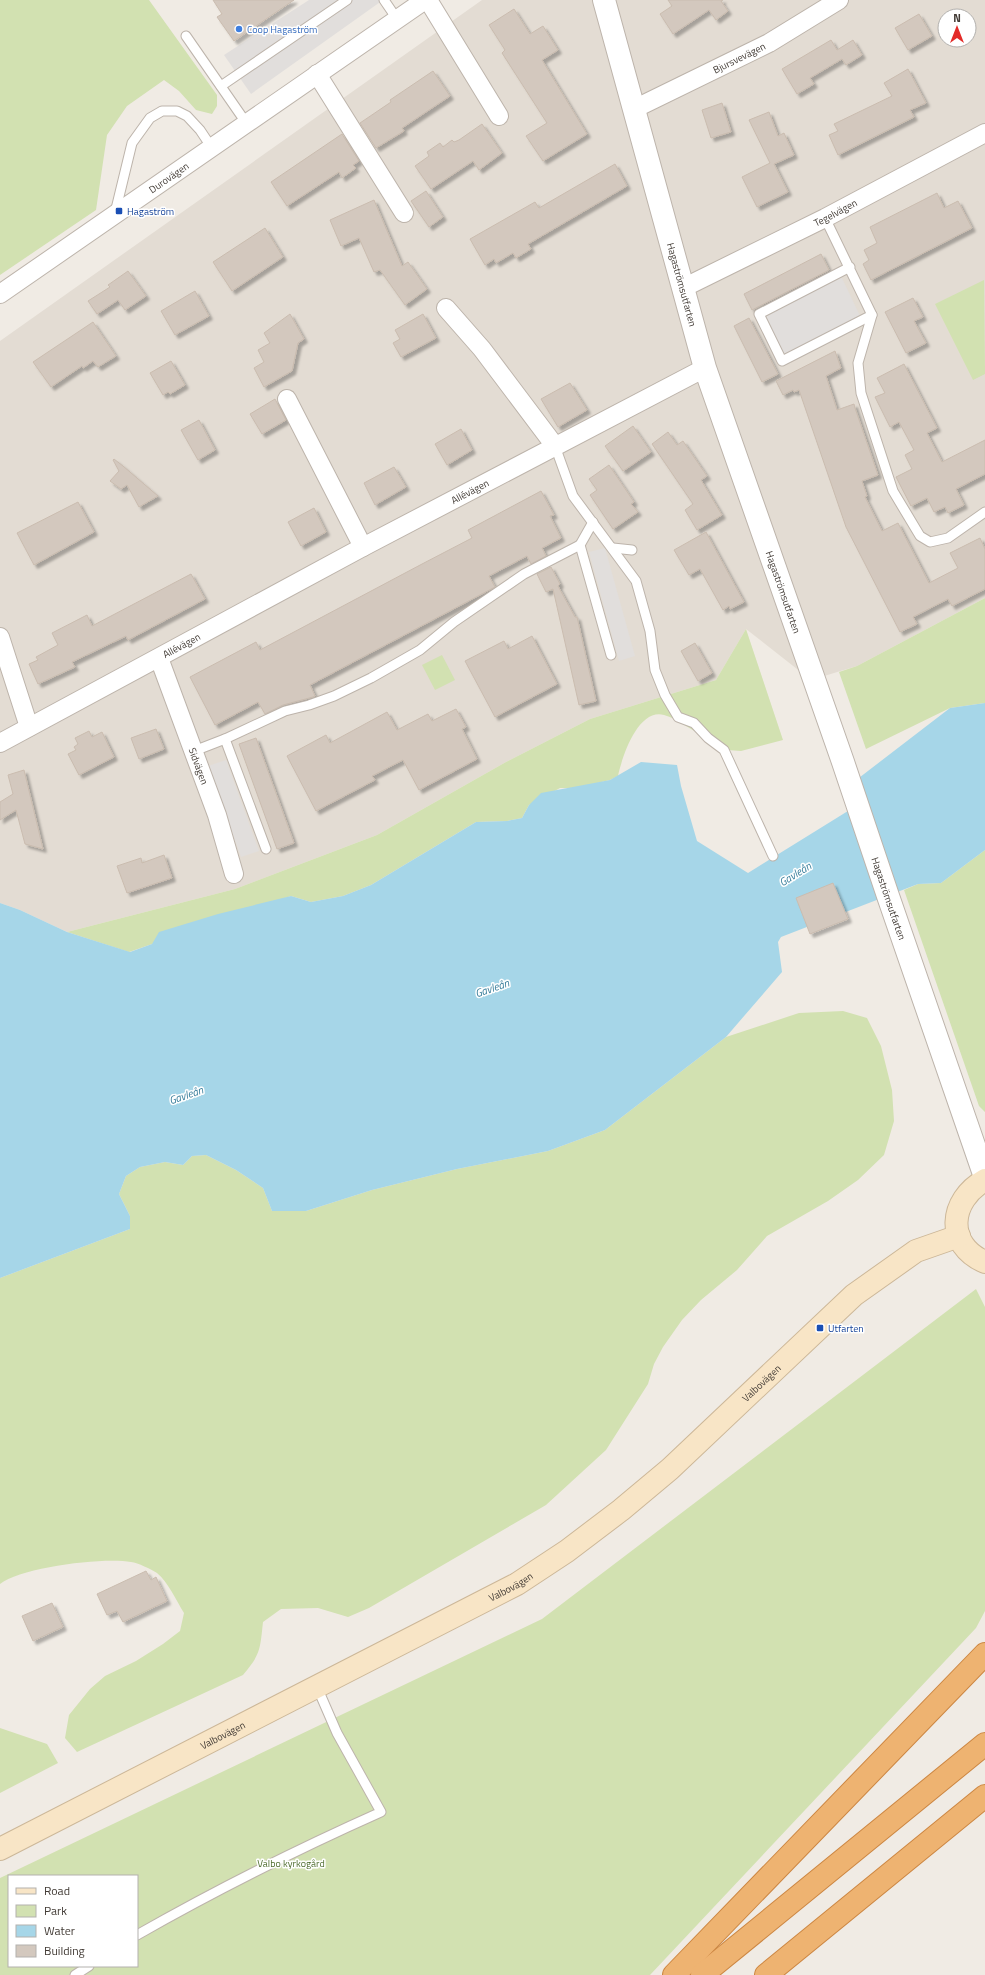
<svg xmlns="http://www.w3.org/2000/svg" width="985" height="1975" viewBox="0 0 985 1975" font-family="'Titillium Web',sans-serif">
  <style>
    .residential { fill: #e3dcd3; fill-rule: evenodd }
    .green { fill: #d2e1b1; fill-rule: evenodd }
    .parking { fill: #e1dedc }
    .water { fill: #a6d6e8 }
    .building { fill: #d3c8be; stroke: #cabcaf; filter: url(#shadow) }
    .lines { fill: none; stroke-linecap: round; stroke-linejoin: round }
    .service-casing { stroke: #bdb4ab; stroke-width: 11 }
    .minor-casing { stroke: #bdb4ab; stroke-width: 20 }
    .tertiary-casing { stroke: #bdb4ab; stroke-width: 24 }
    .secondary-casing { stroke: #ccb798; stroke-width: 24 }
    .motorway-casing { stroke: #cc8642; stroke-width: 24 }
    .service { stroke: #fff; stroke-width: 9 }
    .minor { stroke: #fff; stroke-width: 18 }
    .tertiary { stroke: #fff; stroke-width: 22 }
    .secondary { stroke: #f8e5c6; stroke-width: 22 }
    .motorway { stroke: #eeb371; stroke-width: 22 }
    .shop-dot { fill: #3f7fe0; stroke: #fff; stroke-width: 1.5 }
    .transit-dot { fill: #1a4fb4; stroke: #fff; stroke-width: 1.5 }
    .labels { text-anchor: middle; stroke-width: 3; stroke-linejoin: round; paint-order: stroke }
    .shop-label { font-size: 10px; fill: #366cbe; stroke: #fff; text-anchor: start }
    .street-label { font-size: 10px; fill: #423b35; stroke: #fff }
    .transit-label { font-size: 10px; fill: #164399; stroke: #fff; text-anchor: start }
    .park-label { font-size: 10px; fill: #4f6d2f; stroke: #fff }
    .water-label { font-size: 11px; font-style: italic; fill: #387e9b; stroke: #fff }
  </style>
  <defs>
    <filter id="shadow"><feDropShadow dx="3.5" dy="3.5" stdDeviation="1" flood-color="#0004"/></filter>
  </defs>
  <rect width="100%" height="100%" fill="#f0ebe4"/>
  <path class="residential" d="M482 0H985V598L857 666 811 680 746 629 716 680 590 719 506 762 377 835 235 889 67 932 20 910 0 903V341ZM945 16H969V40H945Z"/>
  <g class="green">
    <path d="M0 0H149L217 95V106L212 114 196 110 179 91 164 80 127 106 107 135 96 210 0 275Z"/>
    <path d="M984 280 985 374 973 380 935 304Z"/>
    <path d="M985 598V703L950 708 866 749 839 672 857 666Z"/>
    <path d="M746 629 783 740 741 751 714 749C707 736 699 734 686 726 679 722 672 717 664 715 638 708 622 757 618 776L610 780 576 788H560L529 805 522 818 507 821 476 822 371 885 343 896 311 902 291 896 129 952 67 932 235 889 377 835 506 762 590 719 716 680Z"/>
    <path d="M442 655 455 680 435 690 422 665Z"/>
    <path d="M985 850V1112L979 1106 904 890 918 884 941 883Z"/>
    <path d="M843 1011 867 1018 881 1046 892 1090 894 1121 884 1155 858 1180 828 1201 767 1236 737 1270 701 1300 682 1320 663 1347 654 1364 648 1384 606 1450 546 1505 369 1608 348 1617 318 1608 281 1609 263 1622C260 1649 261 1654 243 1675L77 1752 65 1738 69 1715 90 1689 105 1676 136 1661 163 1644 180 1631 184 1613C176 1600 168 1582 157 1573 151 1569 138 1563 131 1562 104 1557 21 1567 0 1584V1278L130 1229V1216L119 1194 126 1176 140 1167 165 1162 183 1165 192 1156 206 1155 236 1170 263 1188 272 1211H306L372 1190 457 1169 548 1151 605 1130 726 1037 799 1013Z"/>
    <path d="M976 1289 985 1307V1611L976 1628 650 1975H0V1878L542 1619ZM9 1876H137V1966H9Z"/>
    <path d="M0 1728 47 1744 58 1763 0 1793Z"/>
  </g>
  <g class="parking">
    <path d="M309 0H383L251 94 224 55Z"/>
    <path d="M841 276 861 318 783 357 763 317Z"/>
    <path d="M605 548 635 656 619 661 589 552Z"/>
    <path d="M226 760 259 851 241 857 208 766Z"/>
  </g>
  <path class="water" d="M985 703V850L941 883 918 884 781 937 778 942 782 972 726 1037 605 1130 548 1151 457 1169 372 1190 306 1211H272L263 1188 236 1170 206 1155 192 1156 183 1165 165 1162 140 1167 126 1176 119 1194 130 1216V1229L0 1278V903L20 910 67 932 130 952 152 944 159 932 218 914 291 896 311 902 343 896 371 885 476 822 507 821 522 818 529 805 541 793 610 780 641 762 677 765 681 786 697 841 748 873 856 806 851 784 950 708Z"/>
  <g class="building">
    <path d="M213 0H294L234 41 217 17 222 14Z"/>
    <path d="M668 0H723L721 1 728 11 716 20 709 10 673 34 660 14 672 6Z"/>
    <path d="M514 9 530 34 543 26 558 50 542 60 587 134 543 161 526 136 547 123 502 53 505 50 489 25Z"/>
    <path d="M919 14 932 36 908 50 895 28Z"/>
    <path d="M831 40 837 50 853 40 862 55 846 65 842 59 810 78 814 84 797 94 782 69Z"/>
    <path d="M908 69 926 103 910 110 914 117 838 155 829 135 838 131 834 124 892 96 884 83Z"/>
    <path d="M433 71 450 96 402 128 404 131 376 148 360 123 391 102 390 100Z"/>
    <path d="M722 103 731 132 711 138 702 110Z"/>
    <path d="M769 112 778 136 784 133 794 155 774 164 788 192 757 207 742 177 770 163 749 120Z"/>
    <path d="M482 124 502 153 479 170 473 161 431 189 415 166 429 156 427 152 440 143 443 147 452 140 454 142 459 140Z"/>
    <path d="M342 134 359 161 353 165 356 168 342 178 339 172 287 206 271 182Z"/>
    <path d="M615 164 627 186 528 244 531 249 516 258 513 253 496 263 494 259 485 265 470 239 535 202 539 208Z"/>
    <path d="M426 191 443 217 429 227 411 201Z"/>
    <path d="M937 193 944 208 958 201 972 228 871 280 863 264 869 260 864 250 877 243 870 227Z"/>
    <path d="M374 200 402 266 408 262 427 289 405 305 380 270 374 272 359 238 341 246 330 220Z"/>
    <path d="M265 228 283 257 232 291 213 262Z"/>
    <path d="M821 254 829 270 752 310 744 294Z"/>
    <path d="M128 271 146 296 125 310 118 300 97 314 88 301 110 287 108 285Z"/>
    <path d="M195 291 209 316 175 335 161 311Z"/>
    <path d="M913 298 923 317 914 321 926 343 906 353 885 312Z"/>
    <path d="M290 314 304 339 298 343 292 371 264 387 254 368 264 362 258 350 270 343 264 333Z"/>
    <path d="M423 314 436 338 401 357 393 343 400 339 395 330Z"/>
    <path d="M749 318 778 374 762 382 734 326Z"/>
    <path d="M93 322 116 356 98 367 93 361 83 368 82 366 51 387 33 362Z"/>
    <path d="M835 351 841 368 826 376 837 410 854 404 855 408 878 475 862 481 867 496 865 497 882 531 898 523 929 583 958 568 950 553 980 538 985 549V589L952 606 948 599 913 617 917 624 900 632 846 527 799 390 794 392 793 390 783 395 776 381Z"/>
    <path d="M171 361 185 385 170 394 168 392 163 395 150 373Z"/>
    <path d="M904 364 937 428 927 433 942 462 985 440V474L956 489 964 505 948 513 945 507 934 512 927 498 911 506 896 477 912 469 905 455 914 450 899 422 890 427 875 397 885 393 877 378Z"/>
    <path d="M570 383 587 410 558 427 541 399Z"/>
    <path d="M275 399 286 420 262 434 250 414Z"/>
    <path d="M199 420 215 450 198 460 181 430Z"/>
    <path d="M633 426 651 452 623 471 605 446Z"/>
    <path d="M461 429 472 450 447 465 435 444Z"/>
    <path d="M668 432 677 445 683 441 707 476 701 480 722 515 697 530 685 510 693 504 652 444Z"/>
    <path d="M114 459 123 466 158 496 139 507 127 485 121 489 110 481 119 471 113 460Z"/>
    <path d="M609 465 634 502 631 504 638 512 613 529 590 495 597 490 589 479Z"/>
    <path d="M394 467 406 487 375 505 364 483Z"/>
    <path d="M541 491 554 515 550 516 561 538 542 548 546 556 531 564 527 556 489 576 495 587 310 685 315 696 313 697 283 705 265 714 258 702 215 725 190 677 256 642 260 650 422 564 472 538 468 530Z"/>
    <path d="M78 502 94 532 34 565 17 533Z"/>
    <path d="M314 508 326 532 301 546 288 522Z"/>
    <path d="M706 532 744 602 730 609 729 606 723 610 700 569 689 575 674 550Z"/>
    <path d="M551 567 560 584 558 586 575 617H577L596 701 579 705 553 589 546 592 537 574Z"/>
    <path d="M191 574 205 599 128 640 126 636 72 662 75 667 38 684 29 664 38 660 36 657 58 645 52 633 87 615 92 626Z"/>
    <path d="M532 636 557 684 495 717 465 661 504 641 508 649Z"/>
    <path d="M695 643 712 673 698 681 681 651Z"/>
    <path d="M456 709 466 727 462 729 477 759 419 790 403 760 372 776 375 780 316 811 287 756 326 735 330 743 387 712 397 730 428 714 432 721Z"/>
    <path d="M156 729 164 749 139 759 131 738Z"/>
    <path d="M89 731 92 737 102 732 114 757 79 775 68 754 76 750 74 747 78 744 75 738Z"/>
    <path d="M256 738 294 843 277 849 239 744Z"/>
    <path d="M24 770 37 824 43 849 25 844 16 810 0 820V802L13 794 8 775Z"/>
    <path d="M164 855 172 878 127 893 117 866 141 858 142 863Z"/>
    <path d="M833 883 848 919 810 934 796 898Z"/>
    <path d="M146 1571 151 1580 156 1577 167 1601 123 1622 117 1611 107 1615 97 1594Z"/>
    <path d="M52 1603 63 1627 33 1641 22 1616Z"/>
  </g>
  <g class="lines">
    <defs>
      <g id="service">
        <path d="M384 0 397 19"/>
        <path d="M186 36 247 124"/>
        <path d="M221 86 347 0"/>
        <path d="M115 213 132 143 150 118 162 111H177L187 116 200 130 212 148"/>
        <path d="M825 218 872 315 782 361 759 314 850 267"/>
        <path d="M872 315 858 363 861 393 893 491 920 536 930 542 948 538 985 512"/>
        <path d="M555 446 573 496 636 581 650 631 655 670 665 695 678 717 694 723 708 738 724 750 773 856"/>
        <path d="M593 522 580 545 611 655"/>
        <path d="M613 548 632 550"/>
        <path d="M225 739 266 849"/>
        <path d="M194 751 225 739 285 711 309 705 334 696 371 678 420 650 454 622 524 574 580 545"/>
        <path d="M137 1935C216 1890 298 1849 381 1812L337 1733 317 1687"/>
        <path d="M75 1975 89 1966"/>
      </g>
      <g id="minor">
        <path d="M428 0 499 116"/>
        <path d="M317 74 404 213"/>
        <path id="s1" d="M634 109 769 43 839 0"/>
        <path id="s2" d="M683 288 825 218 985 133"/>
        <path id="s3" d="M0 294 425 0"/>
        <path d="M446 308 482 349 555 446"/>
        <path d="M287 399 363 547"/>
        <path d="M0 637 29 727"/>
        <path id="s4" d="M159 658 217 815 234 874"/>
        <path id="s5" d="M0 743 363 547 705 368"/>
      </g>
      <g id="tertiary">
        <path id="s6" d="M604 0 705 368 843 762 888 896 985 1177"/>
      </g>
      <g id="secondary">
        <path d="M985 1180C949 1200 945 1245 985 1262"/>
        <path id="s7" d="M0 1849 517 1584 567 1551 621 1510 670 1469 854 1295 916 1251 959 1236"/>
      </g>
      <g id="motorway">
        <path d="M674 1975 985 1654"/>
        <path d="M702 1975 985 1744"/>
        <path d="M766 1975 985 1796"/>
      </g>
    </defs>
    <use href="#service" class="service-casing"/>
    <use href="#minor" class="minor-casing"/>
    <use href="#tertiary" class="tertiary-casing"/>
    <use href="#secondary" class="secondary-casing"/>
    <use href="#motorway" class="motorway-casing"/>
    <use href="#service" class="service"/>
    <use href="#minor" class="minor"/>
    <use href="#tertiary" class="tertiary"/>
    <use href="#secondary" class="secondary"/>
    <use href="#motorway" class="motorway"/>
  </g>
  <circle class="shop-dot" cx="239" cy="29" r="4"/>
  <g class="transit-dot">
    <rect x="115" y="207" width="8" height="8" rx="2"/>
    <rect x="816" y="1324" width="8" height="8" rx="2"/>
  </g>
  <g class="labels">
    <g class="shop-label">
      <text x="247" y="33">Coop Hagaström</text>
    </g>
    <g class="street-label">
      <text dy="4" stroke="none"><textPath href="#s1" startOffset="117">Bjursvevägen</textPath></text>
      <text dy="4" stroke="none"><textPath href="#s3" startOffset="205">Durovägen</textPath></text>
      <text dy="4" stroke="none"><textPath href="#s2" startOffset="170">Tegelvägen</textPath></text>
      <text dy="4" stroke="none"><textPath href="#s6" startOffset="295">Hagaströmsutfarten</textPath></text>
      <text dy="4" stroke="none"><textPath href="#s5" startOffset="533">Allévägen</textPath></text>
      <text dy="4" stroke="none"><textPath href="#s6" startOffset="619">Hagaströmsutfarten</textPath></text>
      <text dy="4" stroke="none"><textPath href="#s5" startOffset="206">Allévägen</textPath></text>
      <text dy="4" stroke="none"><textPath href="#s4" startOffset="115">Sidvägen</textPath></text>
      <text dy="4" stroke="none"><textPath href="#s6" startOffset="943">Hagaströmsutfarten</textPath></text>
      <text dy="4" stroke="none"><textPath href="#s7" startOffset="898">Valbovägen</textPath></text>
      <text dy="4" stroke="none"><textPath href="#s7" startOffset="574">Valbovägen</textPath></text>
      <text dy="4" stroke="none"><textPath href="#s7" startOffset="250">Valbovägen</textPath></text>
    </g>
    <g class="transit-label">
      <text x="127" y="215">Hagaström</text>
      <text x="828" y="1332">Utfarten</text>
    </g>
    <g class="park-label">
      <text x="291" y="1867">Valbo kyrkogård</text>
    </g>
    <g class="water-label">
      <text transform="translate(795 874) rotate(-32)" y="4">Gavleån</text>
      <text transform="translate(492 988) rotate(-19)" y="4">Gavleån</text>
      <text transform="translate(186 1095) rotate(-19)" y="4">Gavleån</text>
    </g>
  </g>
  <rect x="8" y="1875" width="130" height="92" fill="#ffffff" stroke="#b3b1ae"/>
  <rect x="16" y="1888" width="20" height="6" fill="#f8e5c6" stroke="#b3b1ae"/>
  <text x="44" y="1895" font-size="12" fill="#423b35">Road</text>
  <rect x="16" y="1905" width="20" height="12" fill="#d2e1b1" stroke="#b3b1ae"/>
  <text x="44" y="1915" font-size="12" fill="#423b35">Park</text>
  <rect x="16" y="1925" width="20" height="12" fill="#a6d6e8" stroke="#b3b1ae"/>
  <text x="44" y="1935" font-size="12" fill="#423b35">Water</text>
  <rect x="16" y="1945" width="20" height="12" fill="#d3c8be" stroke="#b3b1ae"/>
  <text x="44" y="1955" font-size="12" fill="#423b35">Building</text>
  <g transform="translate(957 28)"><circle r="19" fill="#ffffff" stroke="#b3b1ae"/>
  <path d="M0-3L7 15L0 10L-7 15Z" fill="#e32b28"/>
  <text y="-6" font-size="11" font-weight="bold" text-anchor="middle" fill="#423b35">N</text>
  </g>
</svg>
